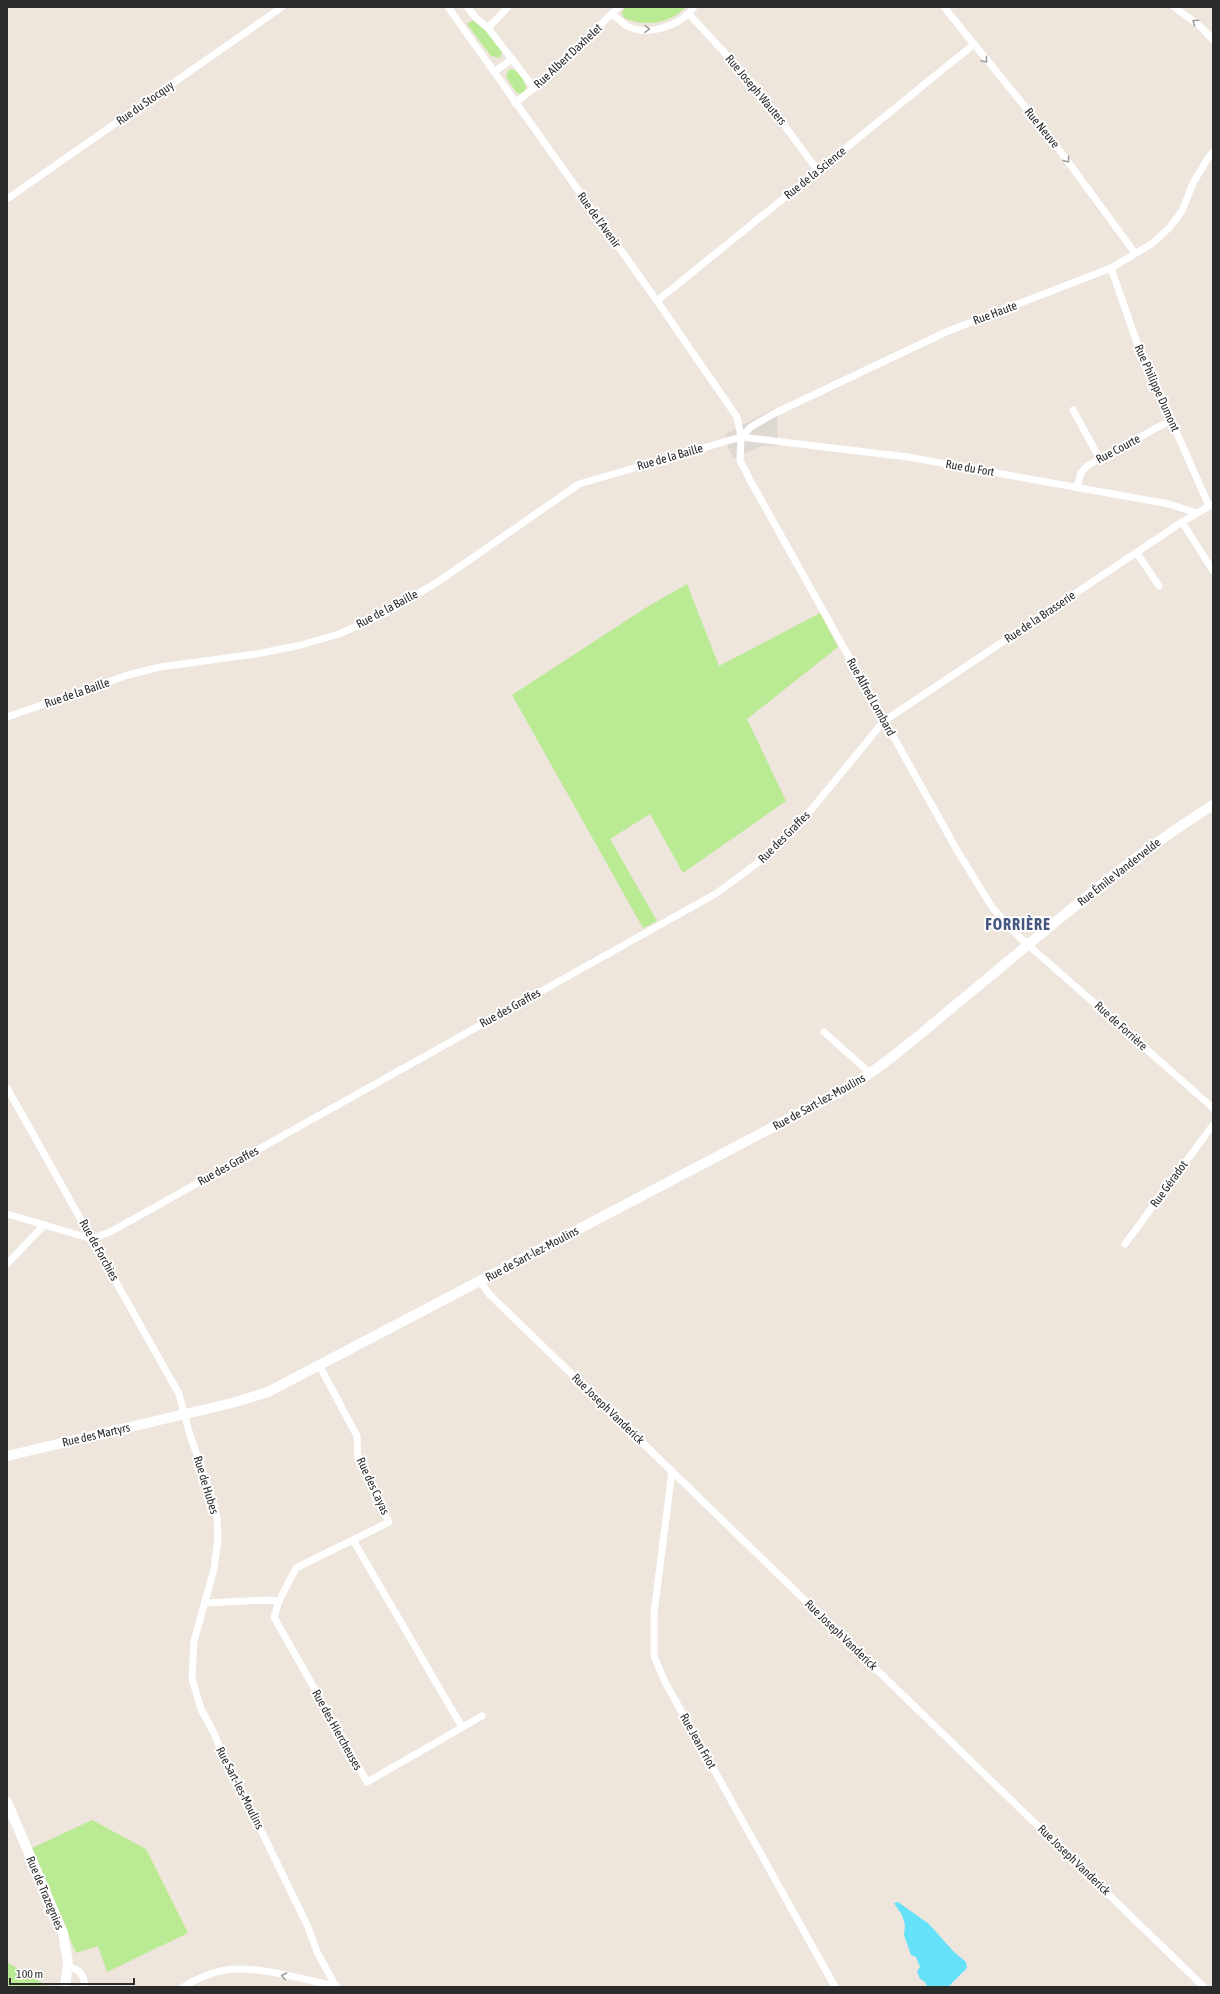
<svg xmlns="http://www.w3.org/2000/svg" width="1220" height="1994" viewBox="0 0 1220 1994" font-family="'Asap Condensed',sans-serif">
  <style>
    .green { fill: #baea94 }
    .plaza { fill: #ded8d3 }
    .water { fill: #66e1fa }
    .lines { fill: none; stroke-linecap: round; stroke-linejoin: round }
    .street { stroke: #fff; stroke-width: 7 }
    .secondary { stroke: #fff; stroke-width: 10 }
    .oneway { stroke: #a0a0a0 }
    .labels { text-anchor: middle; stroke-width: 4; stroke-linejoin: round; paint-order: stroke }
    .street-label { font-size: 12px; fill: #2b2b2b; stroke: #fff }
    .district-label { font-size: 16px; font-weight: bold; letter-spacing: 1px; fill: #475781; stroke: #fff }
  </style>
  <rect width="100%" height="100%" fill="#eee5dc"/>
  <g class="green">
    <path d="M625 7H686C669 24 646 27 624 18L622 13Z"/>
    <path d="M473 20 490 35 502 51 500 58 491 56 467 24Z"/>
    <path d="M511 69C519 70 526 82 526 90L520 94 517 93 506 77 508 71Z"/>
    <path d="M687 584 719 666 820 613 838 647 747 719 786 801 683 873 650 814 610 839 657 921 643 928 512 695 647 607Z"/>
    <path d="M92 1820 146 1849 188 1933 107 1972 98 1946 76 1953 32 1848Z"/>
    <path d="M7 1962 42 1983 41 1987H7Z"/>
  </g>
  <path class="plaza" d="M775 408 777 416 778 446H762L734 458 728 448 726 434Z"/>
  <path class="water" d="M898 1902 929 1924 953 1951 966 1962 967 1968 948 1987H928L924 1981 920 1979 917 1971 920 1967 916 1957 911 1955 904 1935 905 1925 902 1915 894 1903Z"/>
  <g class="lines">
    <g class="street">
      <path d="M448 7 657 301 737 417 741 437 740 460 750 480 958 852 992 907 1016 934 1213 1108"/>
      <path d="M467 7 476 18 488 28 534 88"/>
      <path d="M944 7 1052 140 1135 253"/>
      <path d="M1174 7 1200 26 1213 40"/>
      <path d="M612 14C617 18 622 23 627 26 648 37 681 26 694 7"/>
      <path d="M689 14 756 87 818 171"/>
      <path d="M488 28 508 7"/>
      <path d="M494 72 512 59"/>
      <path d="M515 103 534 88 619 7"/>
      <path d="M7 199 282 7"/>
      <path d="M1111 268 1136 340 1209 506"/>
      <path d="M657 301 973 45"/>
      <path d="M1073 410 1100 459"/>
      <path d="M741 437 751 427 773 414 946 332 1111 268 1153 243 1170 227 1182 211 1193 183 1208 158 1213 152"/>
      <path d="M1077 488 1081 473 1087 466 1171 420"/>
      <path d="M1182 522 1213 571"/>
      <path d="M1137 553 1159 586"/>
      <path d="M7 717 128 675 160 667 256 654 301 645 339 634 388 612 439 581 579 484 741 437 908 457 1169 504 1197 513"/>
      <path d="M824 1032 871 1074"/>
      <path d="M7 1088 179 1394 190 1435 211 1494 217 1518 218 1538 214 1569 194 1641 192 1679 201 1709 214 1733 231 1776 242 1791 308 1927 317 1952 336 1987"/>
      <path d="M7 1214 92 1239"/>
      <path d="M92 1239 112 1231 717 893 760 861 806 816 884 721 1182 522 1213 504"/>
      <path d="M1125 1244 1213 1125"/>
      <path d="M7 1264 44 1225"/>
      <path d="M480 1281 489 1294 1204 1987"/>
      <path d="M319 1365 357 1436 358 1459 389 1522 296 1568 279 1601 274 1617 367 1782 482 1716"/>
      <path d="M672 1471 654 1613V1656L665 1682 835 1987"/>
      <path d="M353 1540 462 1727"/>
      <path d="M205 1603 267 1600 279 1601"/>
      <path d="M68 1967C80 1969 84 1975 85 1987"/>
      <path d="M183 1987C196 1980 210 1972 226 1970 257 1965 304 1980 336 1986"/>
    </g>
    <g class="secondary">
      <path d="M7 1456 232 1403 268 1392 838 1093C882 1069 920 1034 959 1002 1042 934 1122 862 1213 805"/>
      <path d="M7 1802 63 1933 68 1963 65 1987"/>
    </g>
  </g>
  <defs><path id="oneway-chevron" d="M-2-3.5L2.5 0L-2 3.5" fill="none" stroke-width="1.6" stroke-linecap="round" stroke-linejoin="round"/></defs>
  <g class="oneway">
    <use href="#oneway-chevron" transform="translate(1195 22) rotate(-144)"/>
    <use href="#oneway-chevron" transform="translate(647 29) rotate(1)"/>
    <use href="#oneway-chevron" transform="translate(985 60) rotate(50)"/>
    <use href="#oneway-chevron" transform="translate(1067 160) rotate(54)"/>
    <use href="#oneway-chevron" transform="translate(284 1976) rotate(-169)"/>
  </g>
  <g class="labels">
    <g class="street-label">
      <text transform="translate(568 56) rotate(-43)" y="4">Rue Albert Daxhelet</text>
      <text transform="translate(756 90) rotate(50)" y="4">Rue Joseph Wauters</text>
      <text transform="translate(145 103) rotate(-35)" y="4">Rue du Stocquy</text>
      <text transform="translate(1042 128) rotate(51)" y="4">Rue Neuve</text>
      <text transform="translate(815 173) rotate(-39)" y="4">Rue de la Science</text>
      <text transform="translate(599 220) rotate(54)" y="4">Rue de l'Avenir</text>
      <text transform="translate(995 313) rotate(-21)" y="4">Rue Haute</text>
      <text transform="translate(1157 388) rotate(66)" y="4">Rue Philippe Dumont</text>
      <text transform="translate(1118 449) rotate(-28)" y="4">Rue Courte</text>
      <text transform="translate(670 457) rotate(-16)" y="4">Rue de la Baille</text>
      <text transform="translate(970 468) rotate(10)" y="4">Rue du Fort</text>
      <text transform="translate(387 609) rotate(-28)" y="4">Rue de la Baille</text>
      <text transform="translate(1040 617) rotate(-34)" y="4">Rue de la Brasserie</text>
      <text transform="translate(77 693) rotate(-19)" y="4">Rue de la Baille</text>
      <text transform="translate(871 697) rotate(61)" y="4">Rue Alfred Lombard</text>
      <text transform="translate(784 837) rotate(-45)" y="4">Rue des Graffes</text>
      <text transform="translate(1119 872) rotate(-38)" y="4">Rue Émile Vandervelde</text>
      <text transform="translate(510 1008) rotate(-29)" y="4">Rue des Graffes</text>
      <text transform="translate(1121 1026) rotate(42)" y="4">Rue de Forrière</text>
      <text transform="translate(819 1102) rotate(-29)" y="4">Rue de Sart-lez-Moulins</text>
      <text transform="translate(228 1166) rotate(-29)" y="4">Rue des Graffes</text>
      <text transform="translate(1169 1184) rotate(-54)" y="4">Rue Géradot</text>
      <text transform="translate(99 1250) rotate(61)" y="4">Rue de Forchies</text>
      <text transform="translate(532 1254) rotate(-28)" y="4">Rue de Sart-lez-Moulins</text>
      <text transform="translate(608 1409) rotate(44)" y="4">Rue Joseph Vanderick</text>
      <text transform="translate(96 1435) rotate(-13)" y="4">Rue des Martyrs</text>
      <text transform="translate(206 1485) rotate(73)" y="4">Rue de Hubes</text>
      <text transform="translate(373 1486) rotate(65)" y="4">Rue des Cayas</text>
      <text transform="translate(841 1635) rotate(44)" y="4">Rue Joseph Vanderick</text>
      <text transform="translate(337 1730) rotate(61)" y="4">Rue des Hiercheuses</text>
      <text transform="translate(698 1741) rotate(61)" y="4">Rue Jean Friot</text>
      <text transform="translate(240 1788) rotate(63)" y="4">Rue Sart-les-Moulins</text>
      <text transform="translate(1074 1860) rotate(44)" y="4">Rue Joseph Vanderick</text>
      <text transform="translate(45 1893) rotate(67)" y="4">Rue de Trazegnies</text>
    </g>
    <g class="district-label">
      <text x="1018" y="930">FORRIÈRE</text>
    </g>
  </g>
  <rect width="1220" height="1994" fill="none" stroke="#2b2b2b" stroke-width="16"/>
  <path d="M10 1978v6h124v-6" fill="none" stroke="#2b2b2b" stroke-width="2"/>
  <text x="16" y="1978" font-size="12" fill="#2b2b2b" stroke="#ffffff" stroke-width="3" paint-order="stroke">100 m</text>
</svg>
